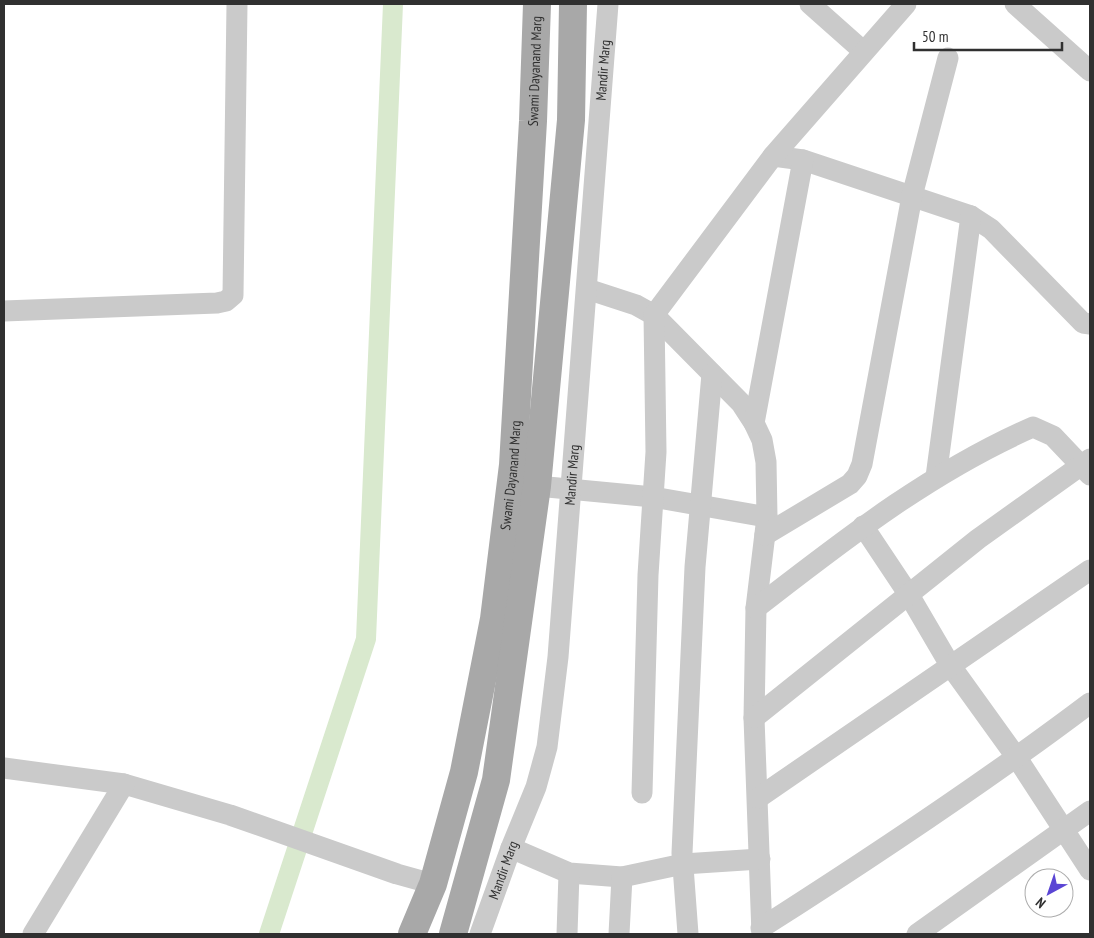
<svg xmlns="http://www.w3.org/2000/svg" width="1094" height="938" viewBox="0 0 1094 938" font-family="'PT Sans Narrow',sans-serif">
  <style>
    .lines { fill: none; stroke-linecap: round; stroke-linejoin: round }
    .canal { stroke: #d9e9ce; stroke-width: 20 }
    .street { stroke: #cacaca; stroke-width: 21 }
    .primary { stroke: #a8a8a8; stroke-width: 28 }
    .labels { text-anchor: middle; stroke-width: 5; stroke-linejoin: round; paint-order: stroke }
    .street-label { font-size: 14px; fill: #303030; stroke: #fff }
  </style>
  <rect width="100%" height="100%" fill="#fff"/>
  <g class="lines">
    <path class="canal" d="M269 934 366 639 393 4"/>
    <g class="street">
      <path d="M810 4 863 51"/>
      <path d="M1015 4 1090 71"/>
      <path d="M773 156 803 160 971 216 991 229 1083 323 1090 324"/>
      <path d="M587 289 636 305 654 315 741 403 754 423 762 440 766 462 767 517 756 608 754 718 762 934"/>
      <path d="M4 311 217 303 226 301 233 295 237 4"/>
      <path d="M754 423 803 160"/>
      <path d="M936 477 971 216"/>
      <path d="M537 486 653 497 767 517"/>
      <path d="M863 526 909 595 950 665 1017 758 1090 870"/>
      <path d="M765 535 850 484 857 476 862 464 912 196 948 58"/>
      <path d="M756 608C844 540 930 472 1033 427L1053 436 1090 475"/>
      <path d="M754 718 978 539 1090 459"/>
      <path d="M4 768 124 784 230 815 397 874 433 884"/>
      <path d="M642 793 648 575 656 452 654 315 773 156 906 4"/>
      <path d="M758 798 1090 570"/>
      <path d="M511 848 569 873 622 877 683 864 760 859"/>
      <path d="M761 928C874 856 984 783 1090 703"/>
      <path d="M33 934 124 784"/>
      <path id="s1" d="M480 934 511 848 536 787 547 747 558 657 608 4"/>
      <path d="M567 934 569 873"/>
      <path d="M619 934 622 877"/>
      <path d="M688 934 682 853 695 567 712 374"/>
      <path d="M917 934 1090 811"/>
    </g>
    <g class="primary">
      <path id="s2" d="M412 934 433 884 464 772 494 619 513 465 533 121 537 4"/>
      <path d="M453 934 496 780 537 486 571 120 573 4"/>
    </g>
  </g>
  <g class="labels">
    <g class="street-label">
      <text dy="5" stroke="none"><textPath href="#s2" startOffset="876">Swami Dayanand Marg</textPath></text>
      <text dy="5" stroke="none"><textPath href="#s1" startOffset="878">Mandir Marg</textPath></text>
      <text dy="5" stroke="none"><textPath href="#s2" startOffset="471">Swami Dayanand Marg</textPath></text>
      <text dy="5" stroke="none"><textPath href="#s1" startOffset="472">Mandir Marg</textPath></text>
      <text dy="5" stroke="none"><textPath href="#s1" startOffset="68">Mandir Marg</textPath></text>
    </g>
  </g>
  <rect width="1094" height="938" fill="none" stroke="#303030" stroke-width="10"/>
  <g transform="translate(1049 893) rotate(220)"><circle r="24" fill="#ffffff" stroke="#acacac"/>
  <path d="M0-4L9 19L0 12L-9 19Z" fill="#5a45d4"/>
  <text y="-8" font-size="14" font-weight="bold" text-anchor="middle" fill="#303030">N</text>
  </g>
  <path d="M914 42v8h148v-8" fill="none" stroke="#303030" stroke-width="2.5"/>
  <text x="922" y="42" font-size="15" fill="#303030" stroke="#ffffff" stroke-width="4" paint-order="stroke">50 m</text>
</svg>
